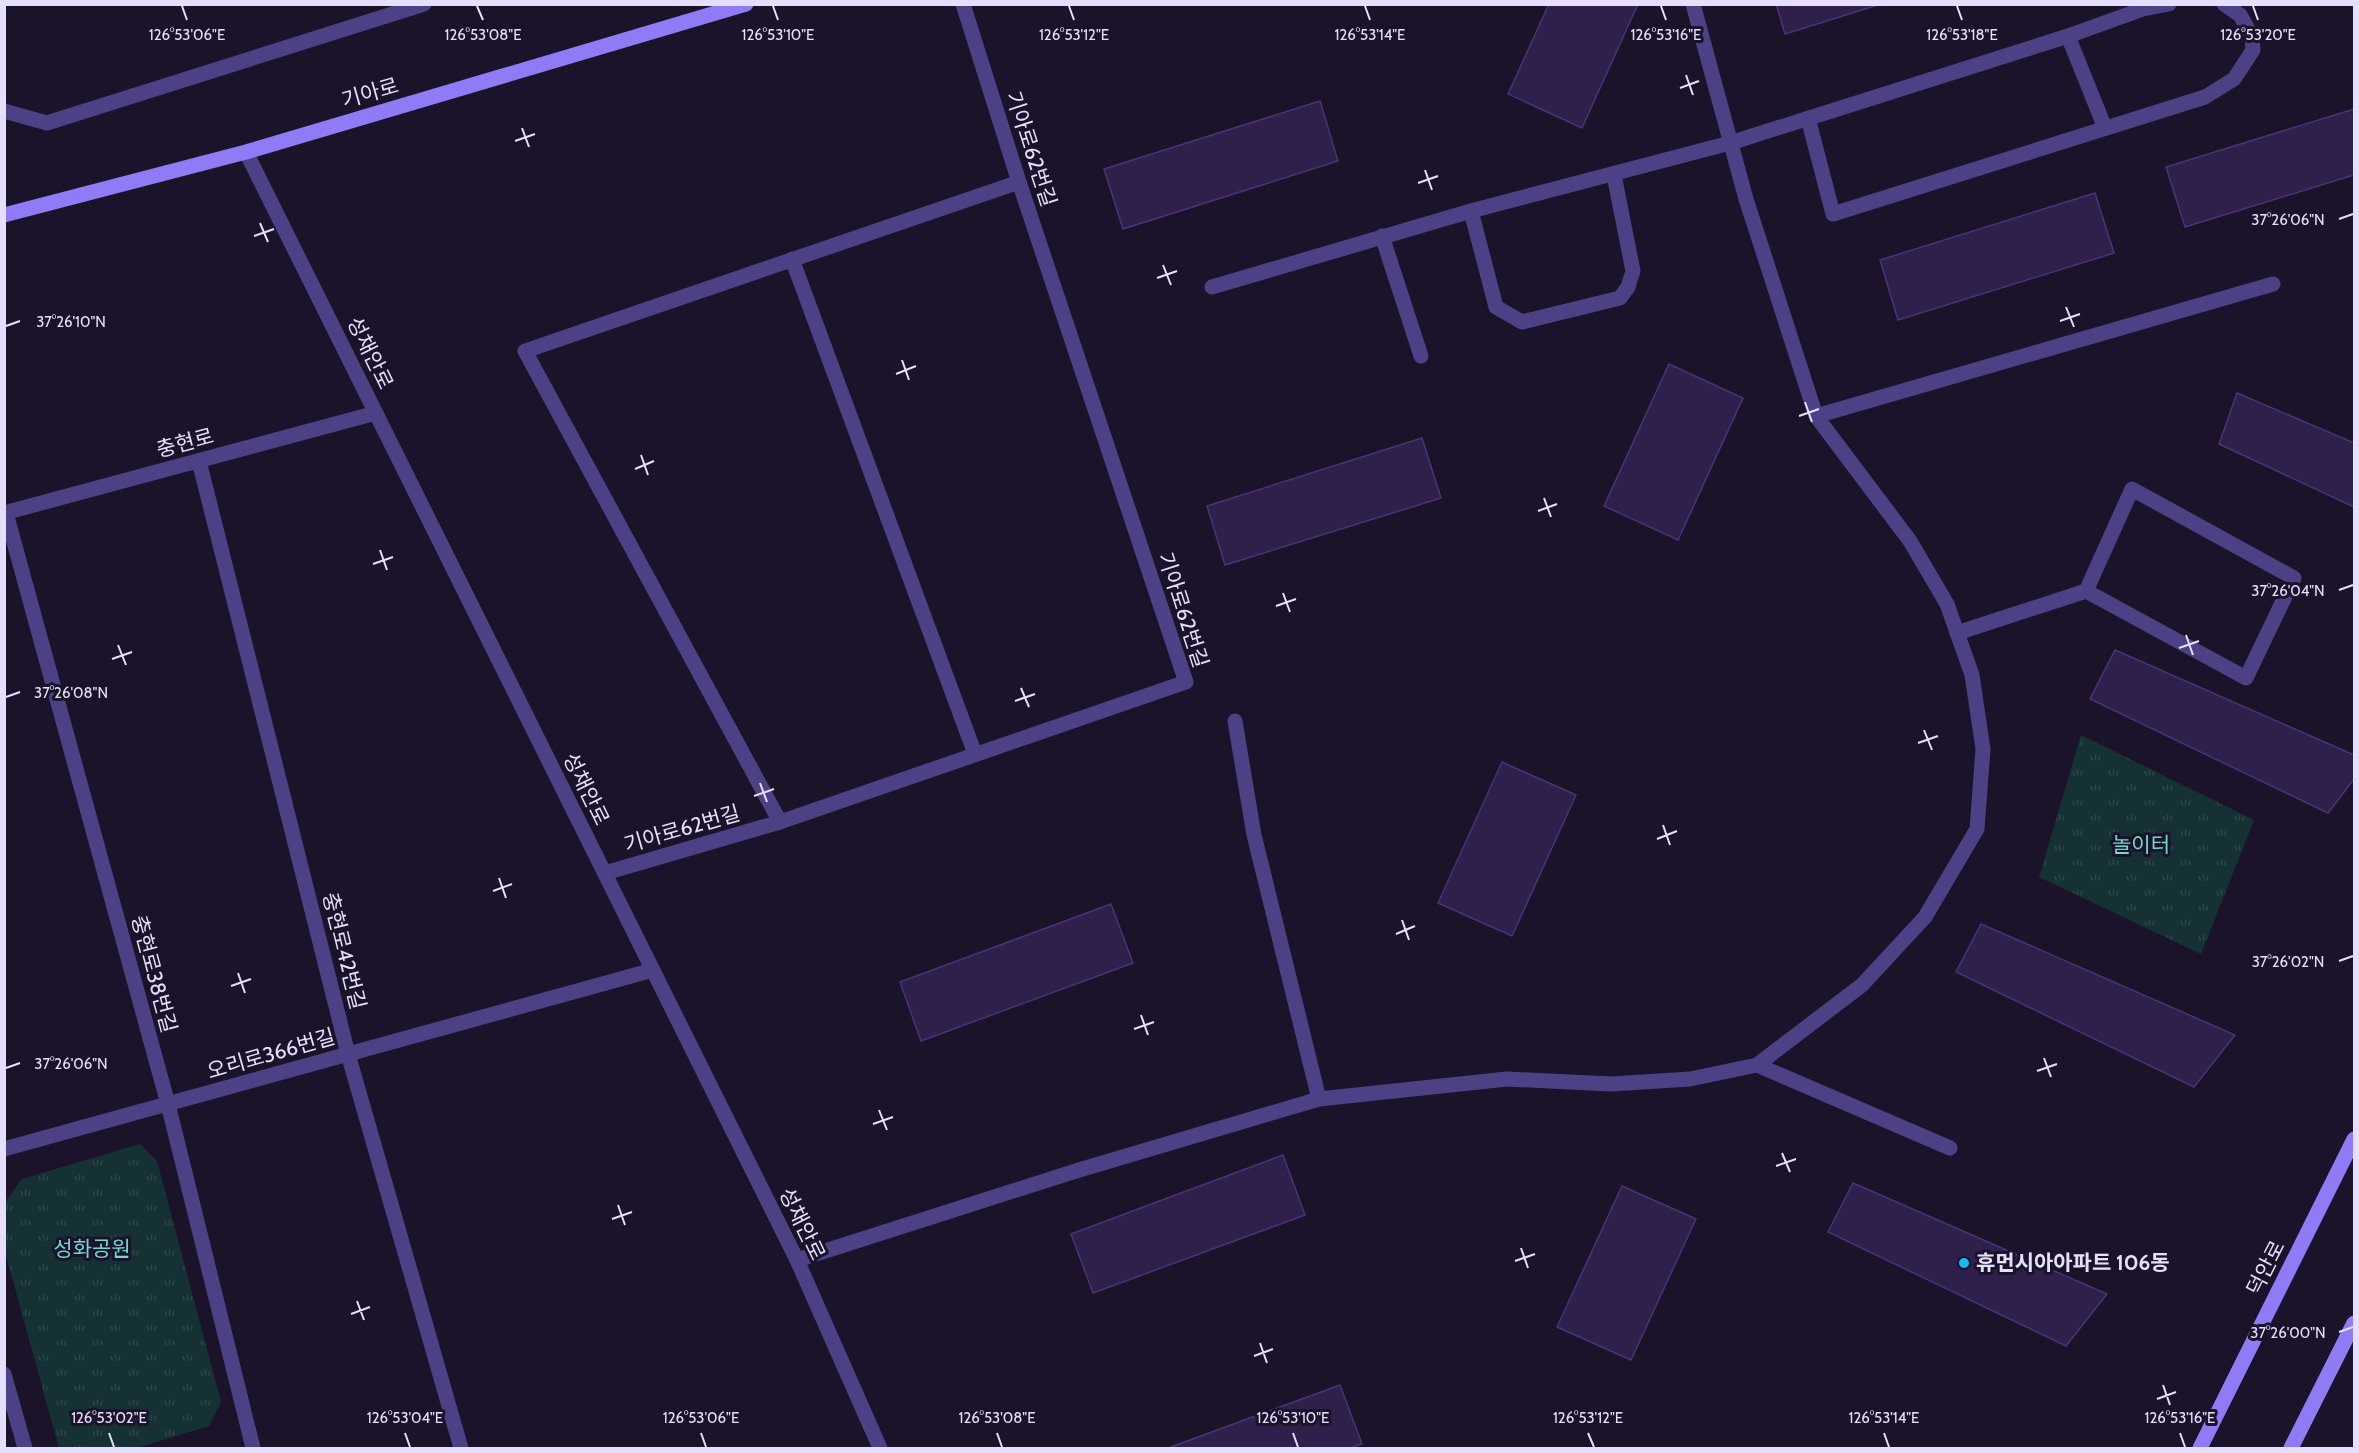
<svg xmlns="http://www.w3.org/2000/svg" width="2359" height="1453" viewBox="0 0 2359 1453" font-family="Cabin,'Noto Sans KR',sans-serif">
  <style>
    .grass { fill: url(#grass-tufts) }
    .building { fill: #2e204a; stroke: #4a3375; stroke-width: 1.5 }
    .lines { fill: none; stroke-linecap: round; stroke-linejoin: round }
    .service { stroke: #4d4186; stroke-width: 15 }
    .minor { stroke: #4d4186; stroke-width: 15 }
    .tertiary { stroke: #4d4186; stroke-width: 15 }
    .secondary { stroke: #907bf7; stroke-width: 15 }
    .ticks { fill: none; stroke: #e6defd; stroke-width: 2 }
    .poi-dot { fill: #16bcf1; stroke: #1a132a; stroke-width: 2 }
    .labels { text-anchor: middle; stroke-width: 6; stroke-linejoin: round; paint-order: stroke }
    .street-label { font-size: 21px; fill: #e6defd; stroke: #1a132a }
    .park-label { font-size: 21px; fill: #6ddace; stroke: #1a132a }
    .poi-label { font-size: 21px; font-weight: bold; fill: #e6defd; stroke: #1a132a; text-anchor: start }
    .ticks-label { font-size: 15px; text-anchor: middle; fill: #e6defd; stroke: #1a132a; stroke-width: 6; stroke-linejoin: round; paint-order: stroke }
  </style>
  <defs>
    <pattern id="grass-tufts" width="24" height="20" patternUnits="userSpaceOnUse" patternTransform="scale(1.5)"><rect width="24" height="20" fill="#163134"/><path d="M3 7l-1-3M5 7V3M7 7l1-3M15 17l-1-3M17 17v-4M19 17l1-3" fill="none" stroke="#2d4548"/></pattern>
  </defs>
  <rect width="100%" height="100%" fill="#1a132a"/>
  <g class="grass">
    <path d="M2081 735 2254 820 2201 954 2039 877Z"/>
    <path d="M140 1144 157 1161 221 1402 209 1426 137 1448H59L5 1252V1202L22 1179Z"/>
  </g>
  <g class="building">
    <path d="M1549 4H1638L1582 128 1508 94Z"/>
    <path d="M1776 4H1881L1785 34Z"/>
    <path d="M1320 101 1338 161 1123 229 1104 169Z"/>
    <path d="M2354 109V175L2185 227 2166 167Z"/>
    <path d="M2095 193 2114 253 1898 320 1880 260Z"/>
    <path d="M1669 364 1743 398 1678 540 1604 506Z"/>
    <path d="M2237 393 2354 443V507L2219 444Z"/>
    <path d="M1422 438 1441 498 1225 565 1207 506Z"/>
    <path d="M2115 650 2354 755V779L2328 813 2090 699Z"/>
    <path d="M1502 762 1576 795 1512 936 1438 903Z"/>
    <path d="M1111 904 1133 963 921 1041 900 982Z"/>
    <path d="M1981 924 2235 1035 2194 1087 1956 972Z"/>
    <path d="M1283 1155 1305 1215 1093 1293 1071 1234Z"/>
    <path d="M1853 1183 2107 1294 2066 1346 1828 1232Z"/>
    <path d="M1622 1186 1696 1219 1631 1360 1557 1327Z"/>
    <path d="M1340 1385 1362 1444 1349 1448H1168Z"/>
  </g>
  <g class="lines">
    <g class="service">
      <path d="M2068 36 2105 128"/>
      <path d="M4 111 47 123 424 4"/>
      <path d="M1808 118 1833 214 2205 97 2234 79 2253 50 2252 36 2240 15 2224 4"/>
      <path d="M1471 211 1496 307 1522 322 1620 298 1628 287 1633 271 1614 175"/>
      <path d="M1382 236 1421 356"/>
      <path d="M1212 287 1471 211 1730 143 2068 36 2143 9 2169 4"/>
      <path d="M1816 416 2273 284"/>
      <path d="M1957 633 2086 591 2132 489 2294 578 2246 678 2086 591"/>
      <path d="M1235 721 1254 835 1319 1099"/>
      <path d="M1757 1065 1950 1148"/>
      <path d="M797 1260 1079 1170 1319 1099 1507 1079 1611 1084 1690 1079 1757 1065 1862 985 1925 917 1977 829 1983 749 1972 675 1947 604 1910 541 1816 416 1746 199 1693 4"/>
    </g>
    <g class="minor">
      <path d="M792 259 975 754"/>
      <path d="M199 461 348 1054 461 1448"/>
      <path d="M6 513 168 1104 253 1448"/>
      <path d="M780 822 525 351 1019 182"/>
      <path d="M605 873 780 822 1186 682 1019 182 963 4"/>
      <path d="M4 1149 653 970"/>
      <path d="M4 1374 25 1448"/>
    </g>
    <g class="tertiary">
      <path d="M246 152 797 1260 880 1448"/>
      <path d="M4 513 376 413"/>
    </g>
    <g class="secondary">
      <path d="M4 215 246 152 746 4"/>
      <path d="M2200 1448 2354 1139"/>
      <path d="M2291 1448 2354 1323"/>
    </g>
  </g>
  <path class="ticks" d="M182 6 187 20M477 6 483 20M773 6 778 20M1069 6 1074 20M1365 6 1370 20M1661 6 1666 20M1957 6 1962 20M2253 6 2258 20M1686 75 1693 95M1680 88 1699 81M522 128 529 147M515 141 535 134M1425 170 1432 190M1418 183 1438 176M2339 219 2353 214M260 223 268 242M254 236 274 229M1163 265 1171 285M1157 278 1177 271M2066 307 2074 327M2060 321 2080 314M6 326 20 321M902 360 909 380M896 374 916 366M1805 402 1812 422M1799 416 1819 409M641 455 648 475M635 469 654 461M1544 498 1551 517M1538 511 1557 504M380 550 387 570M373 564 393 557M2339 590 2353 585M1283 593 1290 612M1276 606 1296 599M2186 635 2193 655M118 645 126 665M2179 648 2199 641M112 659 132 652M1021 688 1029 707M6 697 20 692M1015 701 1035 694M1924 730 1932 750M1918 743 1938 736M760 783 767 802M754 796 774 789M1663 825 1670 845M1657 839 1677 831M499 878 506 898M493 891 512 884M1402 920 1409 940M1396 934 1415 926M2339 961 2353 956M238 973 245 993M231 986 251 979M1141 1015 1148 1035M1134 1029 1154 1022M2044 1058 2051 1077M6 1068 20 1063M2037 1071 2057 1064M879 1110 887 1130M873 1124 893 1117M1782 1153 1790 1172M1776 1166 1796 1159M618 1205 625 1225M612 1219 632 1212M1521 1248 1528 1268M1515 1261 1535 1254M357 1301 364 1320M351 1314 370 1307M2339 1332 2353 1327M1260 1343 1267 1363M1254 1356 1273 1349M2163 1385 2170 1405M2157 1399 2176 1392M109 1433 114 1447M405 1433 410 1447M701 1433 706 1447M997 1433 1002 1447M1293 1433 1298 1447M1588 1433 1594 1447M1884 1433 1889 1447M2180 1433 2185 1447"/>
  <circle class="poi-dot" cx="1964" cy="1263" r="6"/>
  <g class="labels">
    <g class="street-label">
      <text transform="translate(370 93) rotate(-16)" y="7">기아로</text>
      <text transform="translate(1031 149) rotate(72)" y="7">기아로62번길</text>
      <text transform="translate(370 353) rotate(64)" y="7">성채안로</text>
      <text transform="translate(185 443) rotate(-15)" y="7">충현로</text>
      <text transform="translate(1183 610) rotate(72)" y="7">기아로62번길</text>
      <text transform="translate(586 789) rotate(64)" y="7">성채안로</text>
      <text transform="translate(682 829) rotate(-16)" y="7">기아로62번길</text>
      <text transform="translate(344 951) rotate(76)" y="7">충현로42번길</text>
      <text transform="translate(154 974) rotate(75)" y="7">충현로38번길</text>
      <text transform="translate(271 1054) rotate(-16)" y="7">오리로366번길</text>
      <text transform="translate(802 1224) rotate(64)" y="7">성채안로</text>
      <text transform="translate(2266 1268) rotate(-63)" y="7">덕안로</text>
    </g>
    <g class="park-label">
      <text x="2141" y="852">놀이터</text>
      <text x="92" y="1256">성화공원</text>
    </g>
    <g class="poi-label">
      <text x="1976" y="1270">휴먼시아아파트 106동</text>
    </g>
  </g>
  <g class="ticks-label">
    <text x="1666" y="40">126°53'16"E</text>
    <text x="1962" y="40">126°53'18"E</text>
    <text x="187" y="40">126°53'06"E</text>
    <text x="483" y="40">126°53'08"E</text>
    <text x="778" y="40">126°53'10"E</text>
    <text x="1074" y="40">126°53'12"E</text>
    <text x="1370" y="40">126°53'14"E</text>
    <text x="2258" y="40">126°53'20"E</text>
    <text x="2288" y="225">37°26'06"N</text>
    <text x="71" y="327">37°26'10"N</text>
    <text x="2288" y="596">37°26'04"N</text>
    <text x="71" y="698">37°26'08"N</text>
    <text x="2288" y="967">37°26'02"N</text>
    <text x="71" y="1069">37°26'06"N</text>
    <text x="2288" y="1338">37°26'00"N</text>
    <text x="109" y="1423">126°53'02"E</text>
    <text x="405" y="1423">126°53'04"E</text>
    <text x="701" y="1423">126°53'06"E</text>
    <text x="997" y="1423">126°53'08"E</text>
    <text x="1293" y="1423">126°53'10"E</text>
    <text x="1588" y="1423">126°53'12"E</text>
    <text x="1884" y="1423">126°53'14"E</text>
    <text x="2180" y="1423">126°53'16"E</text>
  </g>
  <rect width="2359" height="1453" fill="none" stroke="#e6defd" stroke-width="12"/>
</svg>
